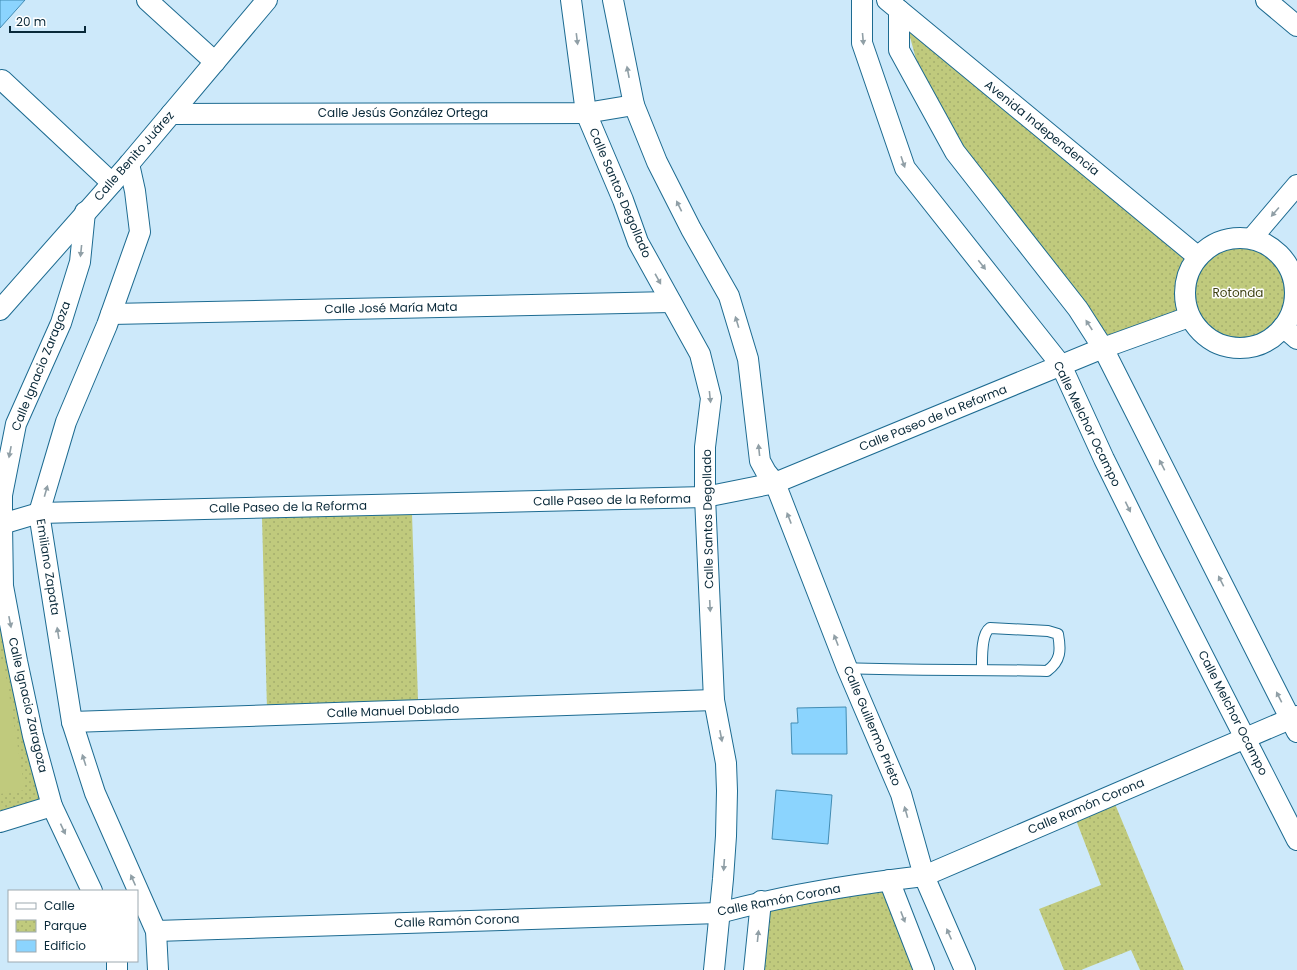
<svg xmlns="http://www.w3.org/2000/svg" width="1297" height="970" viewBox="0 0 1297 970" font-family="Poppins,sans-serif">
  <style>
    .park { fill: url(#park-dots) }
    .pitch { fill: #c0ca7d }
    .building { fill: #8bd4fe; stroke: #428cb3 }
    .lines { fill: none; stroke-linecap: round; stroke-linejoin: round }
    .service-casing { stroke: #1d6b91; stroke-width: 12 }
    .minor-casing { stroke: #1d6b91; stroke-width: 22 }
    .service { stroke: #fff; stroke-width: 10 }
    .minor { stroke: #fff; stroke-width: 20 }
    .oneway { fill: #909fa6 }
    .labels { text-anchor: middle; stroke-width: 3; stroke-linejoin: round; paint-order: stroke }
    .street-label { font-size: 12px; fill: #092939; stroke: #fff }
    .park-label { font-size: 12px; fill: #3e4213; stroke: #fff }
  </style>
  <defs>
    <pattern id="park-dots" width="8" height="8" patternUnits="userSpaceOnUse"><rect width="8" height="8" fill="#c0ca7d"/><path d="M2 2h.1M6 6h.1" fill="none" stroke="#a4ae6d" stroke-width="1.8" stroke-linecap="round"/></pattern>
  </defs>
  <rect width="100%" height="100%" fill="#cde9fa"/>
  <g class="park">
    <path d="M906 22 1193 255 1186 272 1181 289 1182 315 1103 347 1020 231 924 89Z"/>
    <path d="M1241 240 1262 245 1273 253 1285 266 1292 300 1284 314 1272 332 1263 339 1246 346 1208 337 1192 315 1188 290 1192 274 1199 259 1223 243Z"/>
    <path d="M412 514 418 701 267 709 262 517Z"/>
    <path d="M0 603 43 801 0 812Z"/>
    <path d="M1115 804 1184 970H1140L1131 950 1081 970H1064L1039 909 1101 885 1076 820Z"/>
    <path d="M889 880 924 970H754L761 901Z"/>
  </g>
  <path class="pitch" d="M0 664H4L25 790 0 794Z"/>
  <g class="building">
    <path d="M0 0H25L0 28Z"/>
    <path d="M846 707 847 754H792L791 723H798L797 708Z"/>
    <path d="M776 790 832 795 828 844 772 839Z"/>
  </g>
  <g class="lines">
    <defs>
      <path id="service" d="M847 668C913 671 980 669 1047 671 1061 661 1061 650 1058 634L1048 631 990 628C981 634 982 658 982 669"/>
      <g id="minor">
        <path d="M147 0 215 62"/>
        <path d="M571 0 586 113 623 200 638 242 700 354 711 398 705 447V497L714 700 726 763 727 791 726 836 723 879 714 970"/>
        <path d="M613 0 634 105 657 162 691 229 729 296 748 359 760 461 766 472 775 483 847 668 901 794 924 876 965 970"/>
        <path d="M862 0V43L905 168 1061 365 1104 459 1149 550 1297 840"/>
        <path d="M887 0 1197 256"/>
        <path d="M1266 0 1297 26"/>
        <path d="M899 10V50L955 152 1078 309 1103 348 1297 732"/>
        <path d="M2 80 112 183"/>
        <path d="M171 114 586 113 634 105"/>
        <path d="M129 164 135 191 140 232 107 325 66 422 39 513 72 722 95 793 156 931 158 970"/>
        <path d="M85 212 80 262 61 323 16 424 2 495V524L3 586 17 661 33 736 52 806 92 891"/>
        <path d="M1252 238 1297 185"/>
        <circle cx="1240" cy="293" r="55"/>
        <path d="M0 310 129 164 267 0"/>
        <path d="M111 314 671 302"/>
        <path d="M1283 327 1297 339"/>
        <path d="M2 524 39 513 705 497 775 483 1103 348 1189 317"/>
        <path d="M72 722 714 700"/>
        <path d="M0 822 52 806"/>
        <path d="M889 880 924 970"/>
        <path d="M156 931 719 913C785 895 856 884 924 876L1297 716"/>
        <path d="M117 961V970"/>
        <path d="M754 970 761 901"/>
      </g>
    </defs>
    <use href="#service" class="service-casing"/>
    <use href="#minor" class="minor-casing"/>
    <use href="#service" class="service"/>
    <use href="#minor" class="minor"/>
  </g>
  <defs><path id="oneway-solid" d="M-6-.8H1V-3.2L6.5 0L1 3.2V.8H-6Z"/></defs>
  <g class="oneway">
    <use href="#oneway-solid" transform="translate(577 39) rotate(83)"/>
    <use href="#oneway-solid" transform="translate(863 39) rotate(85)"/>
    <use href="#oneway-solid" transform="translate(628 72) rotate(-101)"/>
    <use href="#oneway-solid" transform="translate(903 162) rotate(71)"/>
    <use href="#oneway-solid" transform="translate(679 206) rotate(-116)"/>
    <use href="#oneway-solid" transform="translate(1275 212) rotate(131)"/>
    <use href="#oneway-solid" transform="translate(81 251) rotate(96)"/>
    <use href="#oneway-solid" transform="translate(982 265) rotate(52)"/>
    <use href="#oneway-solid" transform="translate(658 279) rotate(61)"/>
    <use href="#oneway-solid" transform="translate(737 322) rotate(-107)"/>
    <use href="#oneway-solid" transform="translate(1089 325) rotate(-123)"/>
    <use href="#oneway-solid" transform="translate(710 397) rotate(84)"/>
    <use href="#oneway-solid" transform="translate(759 450) rotate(-96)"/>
    <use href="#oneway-solid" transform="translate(10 452) rotate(101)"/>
    <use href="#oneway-solid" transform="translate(1162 465) rotate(-117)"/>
    <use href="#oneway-solid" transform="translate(46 491) rotate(-74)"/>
    <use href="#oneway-solid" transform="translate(1128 507) rotate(64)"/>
    <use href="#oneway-solid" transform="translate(789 518) rotate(-111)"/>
    <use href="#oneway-solid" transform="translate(1221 581) rotate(-117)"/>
    <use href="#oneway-solid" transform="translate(710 606) rotate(87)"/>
    <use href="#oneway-solid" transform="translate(10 622) rotate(79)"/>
    <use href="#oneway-solid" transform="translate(58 633) rotate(-99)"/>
    <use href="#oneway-solid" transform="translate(836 640) rotate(-111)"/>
    <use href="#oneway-solid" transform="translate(1279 697) rotate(-117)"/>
    <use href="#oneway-solid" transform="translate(721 736) rotate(79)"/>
    <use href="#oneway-solid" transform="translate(84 760) rotate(-108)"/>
    <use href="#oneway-solid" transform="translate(906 812) rotate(-106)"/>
    <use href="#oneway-solid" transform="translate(63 829) rotate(65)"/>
    <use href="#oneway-solid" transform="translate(724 865) rotate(94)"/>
    <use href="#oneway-solid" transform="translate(133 880) rotate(-114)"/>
    <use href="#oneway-solid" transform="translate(903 917) rotate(69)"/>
    <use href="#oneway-solid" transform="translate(949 934) rotate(-114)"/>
    <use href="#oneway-solid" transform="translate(758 936) rotate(-84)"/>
  </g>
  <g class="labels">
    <g class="street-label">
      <text x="403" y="117">Calle Jesús González Ortega</text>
      <text transform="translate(1042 128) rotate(39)" y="4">Avenida Independencia</text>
      <text transform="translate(134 156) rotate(-49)" y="4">Calle Benito Juárez</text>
      <text transform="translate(620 193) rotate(67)" y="4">Calle Santos Degollado</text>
      <text transform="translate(391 308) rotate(-1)" y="4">Calle José María Mata</text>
      <text transform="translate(41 366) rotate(-68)" y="4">Calle Ignacio Zaragoza</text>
      <text transform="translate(933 418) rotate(-22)" y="4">Calle Paseo de la Reforma</text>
      <text transform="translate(1087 424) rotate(64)" y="4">Calle Melchor Ocampo</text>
      <text transform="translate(612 500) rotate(-1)" y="4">Calle Paseo de la Reforma</text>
      <text transform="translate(288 507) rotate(-1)" y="4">Calle Paseo de la Reforma</text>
      <text transform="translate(708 519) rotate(-91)" y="4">Calle Santos Degollado</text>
      <text transform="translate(48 567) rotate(81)" y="4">Emiliano Zapata</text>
      <text transform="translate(28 705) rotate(77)" y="4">Calle Ignacio Zaragoza</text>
      <text transform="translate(393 711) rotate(-2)" y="4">Calle Manuel Doblado</text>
      <text transform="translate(1233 713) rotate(63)" y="4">Calle Melchor Ocampo</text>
      <text transform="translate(872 726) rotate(67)" y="4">Calle Guillermo Prieto</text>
      <text transform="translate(1086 806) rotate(-23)" y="4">Calle Ramón Corona</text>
      <text transform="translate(779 900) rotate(-11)" y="4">Calle Ramón Corona</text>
      <text transform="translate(457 921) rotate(-2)" y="4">Calle Ramón Corona</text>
    </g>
    <g class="park-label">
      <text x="1238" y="297">Rotonda</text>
    </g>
  </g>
  <rect x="8" y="890" width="130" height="72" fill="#ffffff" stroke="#9da9b0"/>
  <rect x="16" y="903" width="20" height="6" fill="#ffffff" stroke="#9da9b0"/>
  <text x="44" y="910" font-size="12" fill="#092939">Calle</text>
  <rect x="16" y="920" width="20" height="12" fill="url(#park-dots)" stroke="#9da9b0"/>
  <text x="44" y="930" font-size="12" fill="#092939">Parque</text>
  <rect x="16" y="940" width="20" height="12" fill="#8bd4fe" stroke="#9da9b0"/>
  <text x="44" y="950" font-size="12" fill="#092939">Edificio</text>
  <path d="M10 26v6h75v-6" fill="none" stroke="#092939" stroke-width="2"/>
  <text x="16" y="26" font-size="12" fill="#092939" stroke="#ffffff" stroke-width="3" paint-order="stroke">20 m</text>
</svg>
